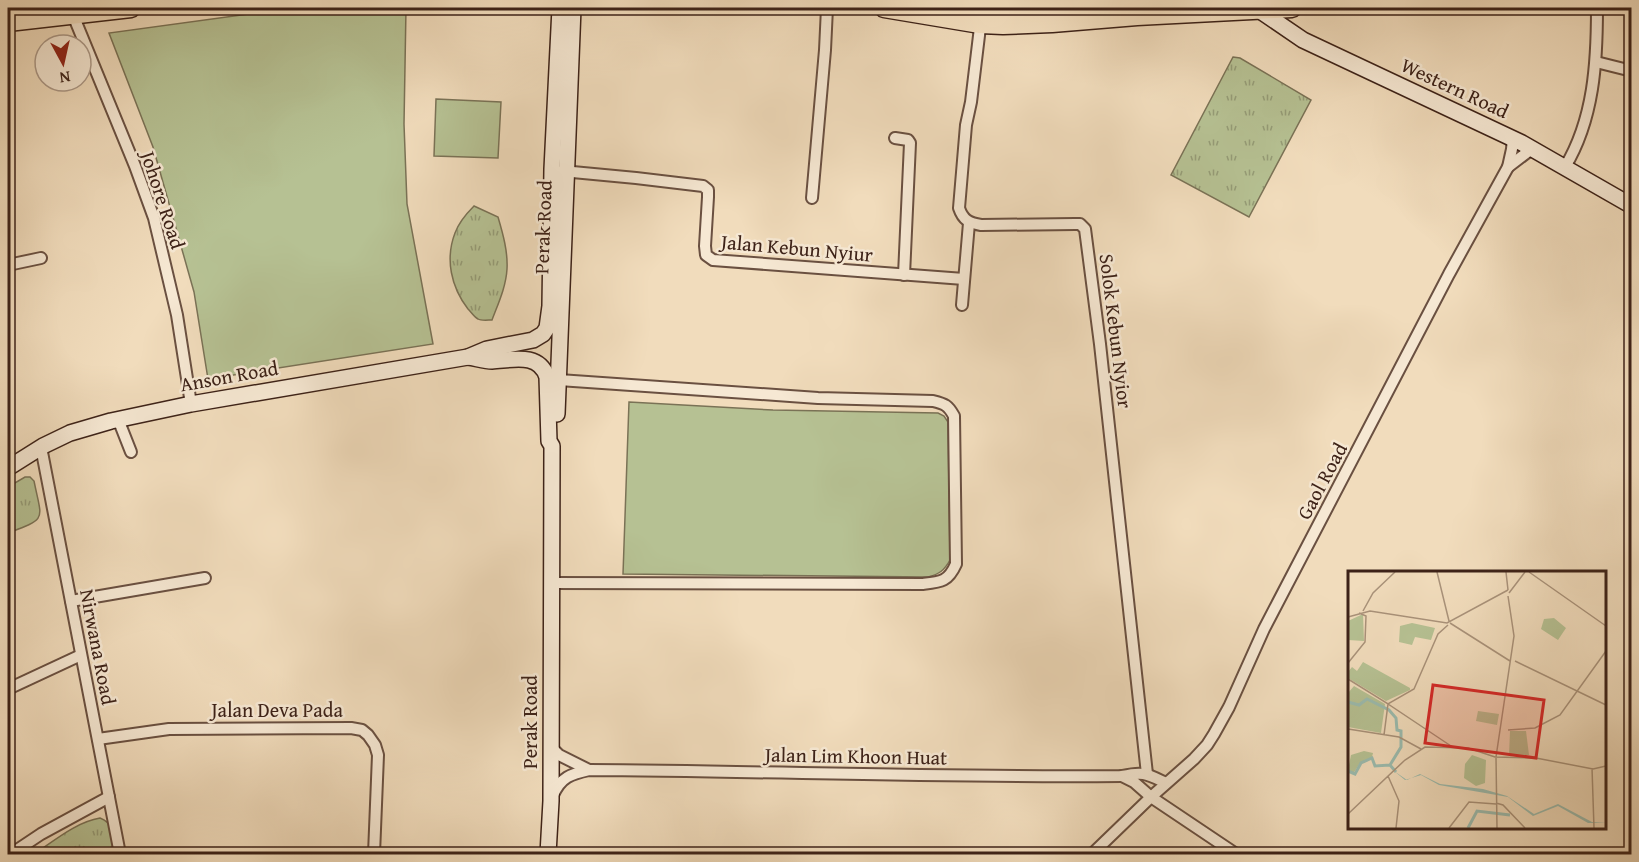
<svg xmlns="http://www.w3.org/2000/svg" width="1639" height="862" viewBox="0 0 1639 862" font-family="'Gentium Book Plus',serif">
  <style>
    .grass { fill: url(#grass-tufts); stroke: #7a7256; stroke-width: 1.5 }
    .garden { fill: #b6c193; stroke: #7a7256; stroke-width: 1.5 }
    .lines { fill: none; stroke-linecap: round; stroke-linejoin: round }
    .street-casing { stroke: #6a5041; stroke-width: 14 }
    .secondary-casing { stroke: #3d2218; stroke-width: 18 }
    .primary-casing { stroke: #3d2218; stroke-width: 21 }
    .street { stroke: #f6e8d3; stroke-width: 10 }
    .secondary { stroke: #f6e8d3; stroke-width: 15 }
    .primary { stroke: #f1dcbc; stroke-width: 18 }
    .labels { text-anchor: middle; stroke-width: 5; stroke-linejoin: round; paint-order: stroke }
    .street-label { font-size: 20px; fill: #3d2218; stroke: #f6e8d3 }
    .inset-river { fill: none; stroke: #9bbcaf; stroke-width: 3 }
    .inset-road { fill: none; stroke: #a9927a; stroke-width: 1.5 }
    .view { fill: #d62828; fill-opacity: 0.15; stroke: #d62828; stroke-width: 3 }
    .inset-edge { fill: none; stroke: #3d2218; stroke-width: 3 }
  </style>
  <defs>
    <pattern id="grass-tufts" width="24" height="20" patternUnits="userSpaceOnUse" patternTransform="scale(1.5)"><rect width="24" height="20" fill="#b6c193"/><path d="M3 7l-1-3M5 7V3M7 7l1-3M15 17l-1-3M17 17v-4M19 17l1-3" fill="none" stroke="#959c77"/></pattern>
  </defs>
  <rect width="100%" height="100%" fill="#f1dcbc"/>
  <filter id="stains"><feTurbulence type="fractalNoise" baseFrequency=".00333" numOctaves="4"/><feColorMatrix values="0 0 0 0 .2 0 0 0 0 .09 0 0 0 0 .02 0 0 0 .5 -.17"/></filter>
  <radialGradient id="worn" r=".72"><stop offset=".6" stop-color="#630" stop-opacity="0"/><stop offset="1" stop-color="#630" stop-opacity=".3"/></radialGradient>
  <g class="grass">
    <path d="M1233 57 1240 58 1311 100 1249 217 1171 175Z"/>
    <path d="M474 206 498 217C503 234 508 252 507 269 506 287 498 304 492 320 488 320 481 321 478 319 474 317 471 312 468 309 451 287 445 259 455 233 459 222 466 214 474 206Z"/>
    <path d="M25 477H30L34 481C42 521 48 518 8 533V487Z"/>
    <path d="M100 818C116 824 114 840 117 854H34C54 841 76 822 100 818Z"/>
  </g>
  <g class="garden">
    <path d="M292 8H406L404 124 407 204 433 344 208 379 194 292 153 147 109 33Z"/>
    <path d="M436 99 501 102 498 158 434 156Z"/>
    <path d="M629 402 773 410 938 413 944 416 948 422 950 560C944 571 939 574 928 577L623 574Z"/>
  </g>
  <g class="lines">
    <defs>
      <g id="street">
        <path d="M71 10 135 166 154 218 177 315 191 404"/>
        <path d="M981 19 971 102 966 125 959 208C963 220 969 223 981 225L1075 224H1080L1085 229 1100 344 1147 774"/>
        <path d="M1596 62 1632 71"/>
        <path d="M895 138 908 140 910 143 904 275"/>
        <path d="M1508 167 1533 148"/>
        <path d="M1565 167C1594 119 1597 62 1597 8"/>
        <path d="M562 171 636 178 703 186 708 190V197L705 246 706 255 713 260 964 279"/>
        <path d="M812 198 825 50 827 8"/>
        <path d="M8 265 41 258"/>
        <path d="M962 305 969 223"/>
        <path d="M118 419 131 452"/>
        <path d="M41 447 120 854"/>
        <path d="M552 583 922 584C941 582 948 582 956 564L954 416C948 405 945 404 933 401L818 398 559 380"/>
        <path d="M71 601 205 578"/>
        <path d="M8 689 81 655"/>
        <path d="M98 739 169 729 351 728 362 730 368 735 375 745 378 755 374 854"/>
        <path d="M551 747 559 755 589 770"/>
        <path d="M1122 776 1134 782 1151 797 1236 854"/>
        <path d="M553 795C561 777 571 774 589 770 767 771 944 778 1122 776 1144 771 1147 774 1166 783"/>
        <path d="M11 854 41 834 109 797"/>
        <path d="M1092 854 1151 797 1194 759 1207 745 1214 734 1229 707 1264 629 1449 274 1508 167 1512 149 1513 138"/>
      </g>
      <g id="secondary">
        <path d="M1259 10 1303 40 1522 143 1632 206"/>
        <path d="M468 357C476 358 484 361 492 361 512 360 539 352 547 377L549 441 552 446 551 801 548 854"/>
        <path d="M557 414 573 8"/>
        <path d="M8 468 43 446 70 433 111 421 191 404 468 357 487 349 533 340 543 334 547 328 550 306 552 169 560 8"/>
      </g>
      <g id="primary">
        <path d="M884 8 980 24 1003 25 1052 23 1137 16 1292 8"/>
        <path d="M978 8 1004 9 1044 8"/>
        <path d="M8 9 22 8"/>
        <path d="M8 22 131 8"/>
      </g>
    </defs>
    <use href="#street" class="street-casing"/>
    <use href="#secondary" class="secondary-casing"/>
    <use href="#primary" class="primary-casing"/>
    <use href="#street" class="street"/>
    <use href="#secondary" class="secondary"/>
    <use href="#primary" class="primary"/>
  </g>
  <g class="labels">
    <g class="street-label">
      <text transform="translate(1455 88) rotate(25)" y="7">Western Road</text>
      <text transform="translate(163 200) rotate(72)" y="7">Johore Road</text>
      <text transform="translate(543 227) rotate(-88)" y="7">Perak Road</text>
      <text transform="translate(797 248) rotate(5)" y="7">Jalan Kebun Nyiur</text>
      <text transform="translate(1116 331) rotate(83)" y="7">Solok Kebun Nyior</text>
      <text transform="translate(229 376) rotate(-10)" y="7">Anson Road</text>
      <text transform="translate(1322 481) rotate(-62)" y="7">Gaol Road</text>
      <text transform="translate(98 647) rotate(79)" y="7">Nirwana Road</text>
      <text x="277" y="717">Jalan Deva Pada</text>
      <text transform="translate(530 722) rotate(-90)" y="7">Perak Road</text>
      <text transform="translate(856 756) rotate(1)" y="7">Jalan Lim Khoon Huat</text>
    </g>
  </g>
  <g transform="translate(1348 571)">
    <rect width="258" height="258" fill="#f1dcbc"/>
    <path d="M16 180 25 182 24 186 12 192 5 203 0 199 3 184Z" fill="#b6c193"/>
    <path d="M15 43 16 70 0 69V50ZM206 47 218 57 210 69 193 58 196 48ZM64 52 87 57 83 69 67 66 64 74 51 71 52 55ZM15 91 62 117V119L38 130 0 107V101L4 96 9 100ZM6 115 37 133 33 162 0 156V122ZM130 140 151 143 149 154 128 150ZM162 160H178L181 184H161ZM124 184 138 189 137 212 128 215 116 207 117 193Z" fill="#b6c193"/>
    <path d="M46 200 59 209 72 203 92 213 135 218 159 225 186 243 210 233 244 251 258 252H240L210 235 185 245 160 226 91 214 73 204 57 209Z" fill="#9bbcaf"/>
    <path class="inset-river" d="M0 131 11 134 19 128 41 139 48 147 49 159 53 160V176L42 194M0 200 7 203 13 192 24 187 27 195 42 194 48 201M120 257 129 240 162 244"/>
    <path class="inset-road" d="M89 1 101 50M158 1 160 19M181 1 258 55M161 22 177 1M15 40 25 22 47 1M0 46 22 40 99 52 160 19M102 52 162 90M167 90 258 134M0 92 17 71 18 45 11 42M0 108 40 133 66 118 90 63 100 54M0 158 51 166 73 178M160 159 187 157 212 144 258 80M36 164 40 133 103 175M244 197 246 257M40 205 51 230 48 257M148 232 155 234 177 257M0 243 57 189 77 176 120 177 147 186 188 187 245 198 258 195M101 257 121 231 148 233M149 257 148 186 166 65 160 25"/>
    <path class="view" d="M85 114 196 129 188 187 77 172Z"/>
    <rect width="258" height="258" class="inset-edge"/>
  </g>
  <rect width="1639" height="862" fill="none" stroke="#f1dcbc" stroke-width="30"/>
  <rect x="9" y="9" width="1621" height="844" fill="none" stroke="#3d2218" stroke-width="3"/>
  <rect x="15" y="15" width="1609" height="832" fill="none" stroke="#3d2218" stroke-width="1.5"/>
  <g transform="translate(63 63) rotate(172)"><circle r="28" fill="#f6e8d3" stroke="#ac9988" stroke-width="1.5"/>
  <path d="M0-4.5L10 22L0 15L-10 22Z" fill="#8f2418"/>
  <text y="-9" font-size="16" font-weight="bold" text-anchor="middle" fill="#3d2218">N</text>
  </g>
  <rect width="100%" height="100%" filter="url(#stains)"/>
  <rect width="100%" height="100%" fill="url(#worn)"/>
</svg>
